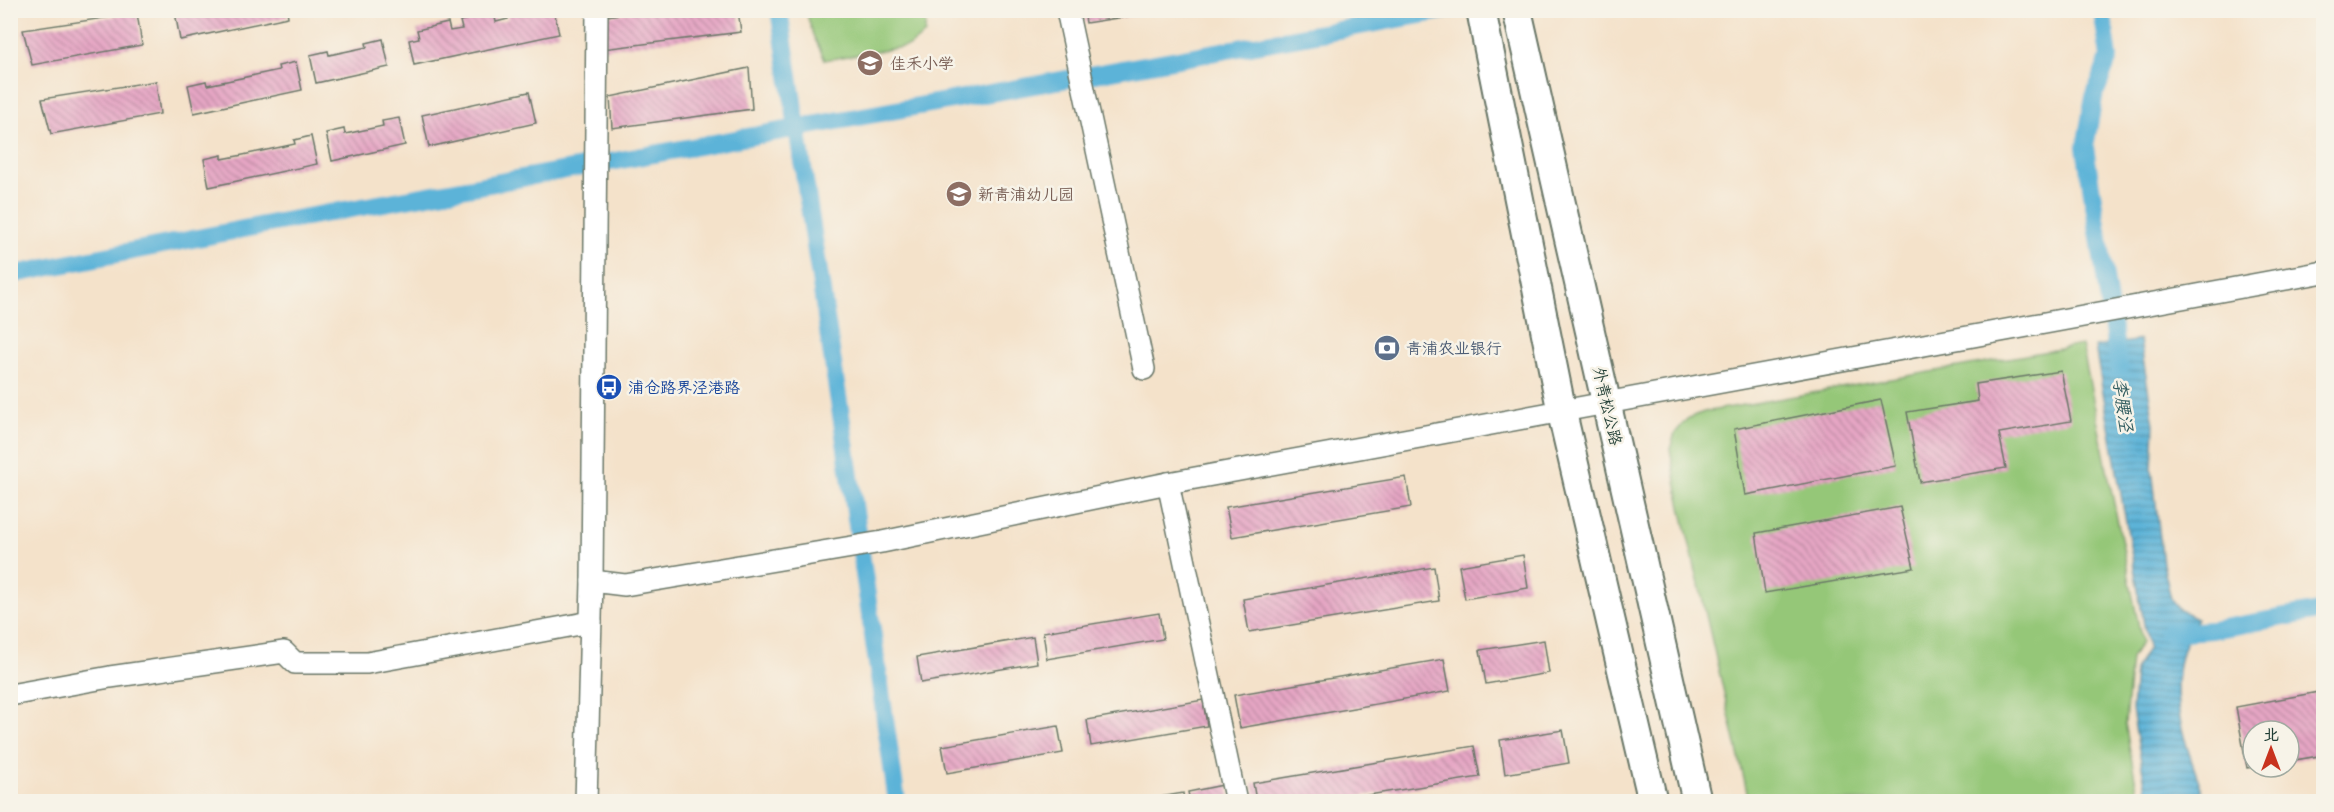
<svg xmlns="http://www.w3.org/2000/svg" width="2334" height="812" viewBox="0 0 2334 812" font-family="Mali,'LXGW WenKai TC',sans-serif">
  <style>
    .green { fill: #95c778; stroke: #5a8256; stroke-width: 1.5 }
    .water { fill: url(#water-rules); stroke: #3d7886; stroke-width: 1.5 }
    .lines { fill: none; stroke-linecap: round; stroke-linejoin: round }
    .canal { stroke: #5bb3d8; stroke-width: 18 }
    .building { fill: url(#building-back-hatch) }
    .minor-casing { stroke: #6a7768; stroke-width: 24 }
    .secondary-casing { stroke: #6a7768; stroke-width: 32 }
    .minor { stroke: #fff; stroke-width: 21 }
    .secondary { stroke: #fff; stroke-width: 28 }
    .labels { text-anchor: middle; stroke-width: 5; stroke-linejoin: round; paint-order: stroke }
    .education-label { font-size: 16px; fill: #785e54; stroke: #f7f3e8; text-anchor: start }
    .service-label { font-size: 16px; fill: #4e5e75; stroke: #f7f3e8; text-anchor: start }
    .transit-label { font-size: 16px; fill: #164399; stroke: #f7f3e8; text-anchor: start }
    .street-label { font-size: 16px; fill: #1f3d34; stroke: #f7f3e8 }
    .water-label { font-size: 18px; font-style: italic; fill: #2e5a5d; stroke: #f7f3e8 }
  </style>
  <defs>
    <pattern id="water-rules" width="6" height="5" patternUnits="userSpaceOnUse" patternTransform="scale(1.5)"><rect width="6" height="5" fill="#5bb3d8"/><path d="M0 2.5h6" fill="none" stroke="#4b93b0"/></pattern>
    <pattern id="building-back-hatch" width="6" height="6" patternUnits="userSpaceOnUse" patternTransform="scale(1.5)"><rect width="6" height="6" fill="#e6a6c4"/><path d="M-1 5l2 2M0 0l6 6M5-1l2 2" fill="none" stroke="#ba88a0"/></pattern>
  </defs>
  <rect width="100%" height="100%" fill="#f7f3e8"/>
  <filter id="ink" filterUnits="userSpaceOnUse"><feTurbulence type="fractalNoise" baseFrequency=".0167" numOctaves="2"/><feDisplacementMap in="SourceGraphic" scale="12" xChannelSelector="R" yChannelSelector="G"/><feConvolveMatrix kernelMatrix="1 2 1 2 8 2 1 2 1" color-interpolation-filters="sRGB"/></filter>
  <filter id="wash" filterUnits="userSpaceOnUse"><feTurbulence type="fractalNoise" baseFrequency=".008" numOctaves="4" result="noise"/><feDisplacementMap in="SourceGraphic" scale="24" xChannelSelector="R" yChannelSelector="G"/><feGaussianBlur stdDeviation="1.35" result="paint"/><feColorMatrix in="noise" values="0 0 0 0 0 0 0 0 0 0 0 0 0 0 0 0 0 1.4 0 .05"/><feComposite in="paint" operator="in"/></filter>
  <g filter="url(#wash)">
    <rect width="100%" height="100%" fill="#f4e2ca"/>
    <g class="green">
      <path d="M806 11H926L925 34 909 46 825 60 813 35Z"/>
      <path d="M2082 345 2142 642 2131 658 2125 723 2139 801H1749L1681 507 1670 449 1675 433 1688 418 1704 412Z"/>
    </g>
    <path class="water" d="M2140 340 2154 424 2152 469 2163 564 2171 599 2178 609 2197 618C2192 629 2185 641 2182 652 2167 704 2189 754 2206 801H2148L2132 710 2135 670 2148 647 2095 347Z"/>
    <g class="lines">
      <g class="canal">
        <path d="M779 10 844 435 897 802"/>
        <path d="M2102 10 2109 57 2094 97 2085 147 2119 368"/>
        <path d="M10 275 279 222 1448 10"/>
        <path d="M2168 633 2212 630 2324 610"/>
      </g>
    </g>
    <g id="blocks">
      <g class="building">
        <path d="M182 10H193L194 13 203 10H287L288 17 180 40 175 12Z"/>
        <path d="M506 10H554L559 34 414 65 409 40 419 38 417 30 448 23 450 31 462 29 460 21 494 13 496 22 508 19Z"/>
        <path d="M641 10H738L741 32 603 49 602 17Z"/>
        <path d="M1084 10H1156V12L1086 23Z"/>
        <path d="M137 13 142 45 32 65 23 30Z"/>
        <path d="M383 39 389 67 316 83 310 55 328 51 329 55 367 47 366 43Z"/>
        <path d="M10 45 16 77 10 78Z"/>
        <path d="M296 62 302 90 194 113 188 85 206 81 207 85 227 81 279 70 278 66Z"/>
        <path d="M749 68 752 109 612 128 610 97Z"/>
        <path d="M156 81 160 114 51 134 42 99Z"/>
        <path d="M529 92 536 123 429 147 422 115Z"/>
        <path d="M399 118 405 145 332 161 326 133 344 129 345 134 383 126 382 121Z"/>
        <path d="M311 136 317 164 209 187 204 159 222 155V159L243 155 295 144 294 140Z"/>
        <path d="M2061 371 2071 421 1999 433 2006 468 1920 482 1907 412 1978 401 1976 384Z"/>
        <path d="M1881 400 1896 466 1745 495 1734 429Z"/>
        <path d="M1406 477 1411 507 1232 537 1226 507Z"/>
        <path d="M1900 507 1914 568 1765 593 1756 533Z"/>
        <path d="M1523 555 1528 588 1465 599 1459 566Z"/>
        <path d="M1434 567 1439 601 1249 632 1243 599Z"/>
        <path d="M1159 613 1163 639 1047 659 1043 632Z"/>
        <path d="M1033 637 1037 663 921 683 917 657Z"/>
        <path d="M1544 640 1549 673 1486 684 1480 650Z"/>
        <path d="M1444 659 1450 691 1240 728 1234 695Z"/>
        <path d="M2324 691V755L2289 761V731H2253V767L2247 768 2236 707Z"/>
        <path d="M1203 700 1207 726 1091 746 1087 720Z"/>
        <path d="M1058 726 1063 753 947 773 942 746Z"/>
        <path d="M1563 730 1569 763 1505 774 1500 740Z"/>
        <path d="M1474 746 1480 777 1332 801H1256L1253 783Z"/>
        <path d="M1228 784 1231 801H1190L1188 792Z"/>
        <path d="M1183 793 1184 801H1143V800Z"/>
      </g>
    </g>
  </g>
  <g filter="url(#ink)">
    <use href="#blocks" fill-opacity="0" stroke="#6a7768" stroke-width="1.5"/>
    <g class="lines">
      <defs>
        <g id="minor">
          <path d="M1067 10 1144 369"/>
          <path d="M1168 483 1236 802"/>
          <path d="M592 581 625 585 882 542 1168 483 2324 272"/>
          <path d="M10 695 110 677 284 652 295 663H367L591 622"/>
          <path d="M586 802 592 581 597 10"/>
        </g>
        <g id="secondary">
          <path d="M1481 10 1562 413 1653 802"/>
          <path d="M1517 10 1697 802"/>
        </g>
      </defs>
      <use href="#minor" class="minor-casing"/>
      <use href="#secondary" class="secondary-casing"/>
      <use href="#minor" class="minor"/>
      <use href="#secondary" class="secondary"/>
    </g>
  </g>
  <defs>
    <symbol id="school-disc" viewBox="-11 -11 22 22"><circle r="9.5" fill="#8d6e63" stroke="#f7f3e8"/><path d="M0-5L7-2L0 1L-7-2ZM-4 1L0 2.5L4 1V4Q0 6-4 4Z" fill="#fff"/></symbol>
    <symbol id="bank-disc" viewBox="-11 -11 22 22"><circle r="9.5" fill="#5c6f8a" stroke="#f7f3e8"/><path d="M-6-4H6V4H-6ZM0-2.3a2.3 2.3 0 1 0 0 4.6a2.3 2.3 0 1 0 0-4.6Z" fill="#fff"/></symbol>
    <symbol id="bus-disc" viewBox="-11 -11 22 22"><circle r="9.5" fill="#1a4fb4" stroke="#f7f3e8"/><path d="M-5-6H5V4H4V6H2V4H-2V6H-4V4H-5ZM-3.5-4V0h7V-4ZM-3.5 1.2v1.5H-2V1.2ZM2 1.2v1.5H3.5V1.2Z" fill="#fff"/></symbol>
  </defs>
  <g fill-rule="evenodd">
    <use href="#school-disc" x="855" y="48" width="30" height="30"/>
    <use href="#school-disc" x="944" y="179" width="30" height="30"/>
    <use href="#bank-disc" x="1372" y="333" width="30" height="30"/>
    <use href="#bus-disc" x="594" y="372" width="30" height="30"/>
  </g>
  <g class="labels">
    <g class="education-label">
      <text x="890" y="69">佳禾小学</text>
      <text x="978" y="200">新青浦幼儿园</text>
    </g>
    <g class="service-label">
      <text x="1406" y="354">青浦农业银行</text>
    </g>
    <g class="transit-label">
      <text x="628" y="393">浦仓路界泾港路</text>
    </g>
    <g class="street-label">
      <text transform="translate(1608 406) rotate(77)" y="6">外青松公路</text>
    </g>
    <g class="water-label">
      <text transform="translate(2123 405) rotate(82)" y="6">李腰泾</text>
    </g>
  </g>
  <rect width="2334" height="812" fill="none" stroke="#f7f3e8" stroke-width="36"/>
  <g transform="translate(2271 749)"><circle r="28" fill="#f7f3e8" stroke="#a1aaa0" stroke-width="1.5"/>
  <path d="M0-4.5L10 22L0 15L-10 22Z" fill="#c8321e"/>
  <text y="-9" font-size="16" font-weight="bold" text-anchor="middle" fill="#1f3d34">北</text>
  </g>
</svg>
